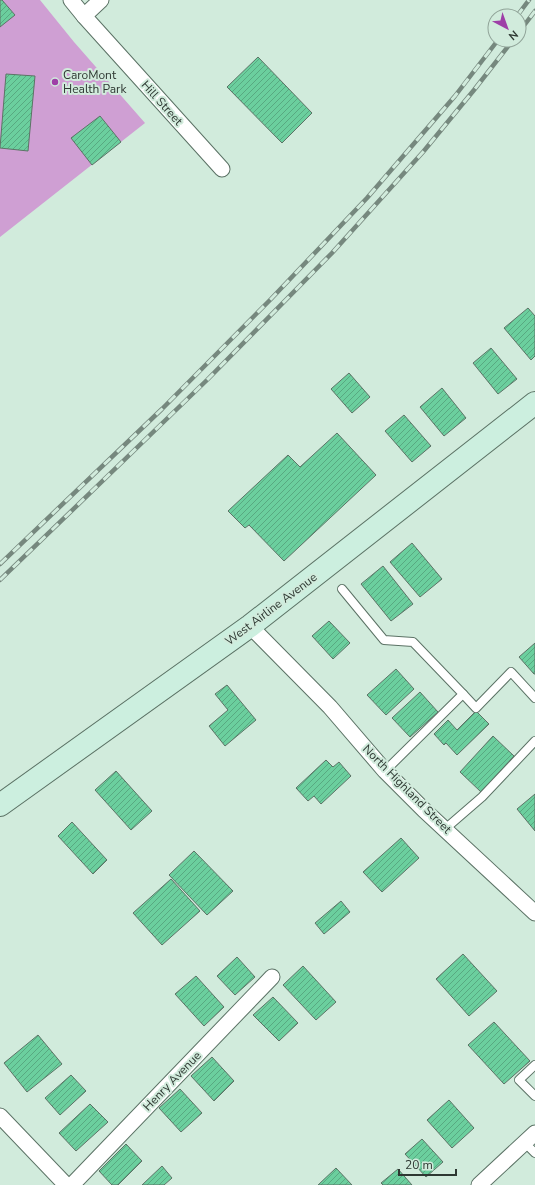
<svg xmlns="http://www.w3.org/2000/svg" width="535" height="1185" viewBox="0 0 535 1185" font-family="'Nunito Sans',sans-serif">
  <style>
    .green { fill: #cf9fd3 }
    .building { fill: url(#building-hatch); stroke: #5c7366 }
    .lines { fill: none; stroke-linecap: round; stroke-linejoin: round }
    .lane-casing { stroke: #5b7265; stroke-width: 10 }
    .street-casing { stroke: #5b7265; stroke-width: 17 }
    .secondary-casing { stroke: #5b7265; stroke-width: 24 }
    .lane { stroke: #fff; stroke-width: 8 }
    .street { stroke: #fff; stroke-width: 15 }
    .secondary { stroke: #ccefdf; stroke-width: 22 }
    .rail-casing { stroke: #76887e; stroke-width: 4.5 }
    .rail { stroke: #d1ebdc; stroke-width: 3; stroke-dasharray: 9; stroke-linecap: butt }
    .poi-dot { fill: #9e3fa7; stroke: #d1ebdc; stroke-width: 1.5 }
    .labels { text-anchor: middle; stroke-width: 4; stroke-linejoin: round; paint-order: stroke }
    .poi-label { font-size: 12px; fill: #2e3832; stroke: #d1ebdc; text-anchor: start }
    .street-label { font-size: 12px; fill: #2e3832; stroke: #d1ebdc }
  </style>
  <defs>
    <pattern id="building-hatch" width="6" height="6" patternUnits="userSpaceOnUse"><rect width="6" height="6" fill="#6bcf9e"/><path d="M-1 1l2-2M0 6l6-6M5 7l2-2" fill="none" stroke="#58a981"/></pattern>
  </defs>
  <rect width="100%" height="100%" fill="#d1ebdc"/>
  <path class="green" d="M0 0H40L74 42 145 123 0 237Z"/>
  <g class="building">
    <path d="M0 0H2L15 15 0 27Z"/>
    <path d="M258 57 312 113 282 143 227 87Z"/>
    <path d="M6 74 35 76 28 151 0 148Z"/>
    <path d="M100 116 121 142 92 165 71 138Z"/>
    <path d="M528 308 535 316V356L531 360 504 328Z"/>
    <path d="M491 348 517 379 498 394 473 363Z"/>
    <path d="M349 373 370 397 352 413 331 389Z"/>
    <path d="M442 388 466 418 444 436 420 407Z"/>
    <path d="M404 415 431 446 412 462 385 431Z"/>
    <path d="M337 433 376 475 284 561 249 525 245 528 228 511 288 455 300 467Z"/>
    <path d="M412 543 442 579 420 597 390 562Z"/>
    <path d="M383 566 413 604 391 621 361 584Z"/>
    <path d="M329 621 350 643 333 659 312 636Z"/>
    <path d="M535 643V674H534L519 657Z"/>
    <path d="M396 669 414 689 386 715 367 695Z"/>
    <path d="M227 685 256 720 225 746 209 726 228 710 215 694Z"/>
    <path d="M420 692 438 712 410 737 392 718Z"/>
    <path d="M476 711 489 724 457 755 446 743 444 745 434 734 448 720 457 730Z"/>
    <path d="M493 736 514 756 481 792 460 772Z"/>
    <path d="M326 760 333 767 339 762 351 776 321 804 314 796 308 801 296 788Z"/>
    <path d="M116 771 152 811 131 830 95 790Z"/>
    <path d="M535 794V831L517 809Z"/>
    <path d="M72 822 107 860 93 874 58 836Z"/>
    <path d="M401 838 419 858 382 892 363 872Z"/>
    <path d="M194 851 233 891 207 915 169 875Z"/>
    <path d="M171 879 200 911 162 945 133 913Z"/>
    <path d="M341 901 350 912 324 934 315 923Z"/>
    <path d="M463 954 497 991 469 1016 436 979Z"/>
    <path d="M237 957 255 977 235 995 217 976Z"/>
    <path d="M303 966 336 1002 316 1020 283 985Z"/>
    <path d="M196 976 224 1007 204 1026 175 994Z"/>
    <path d="M273 997 298 1023 279 1041 253 1015Z"/>
    <path d="M494 1022 530 1061 504 1084 468 1045Z"/>
    <path d="M38 1035 62 1064 27 1092 4 1063Z"/>
    <path d="M212 1057 234 1081 214 1101 191 1076Z"/>
    <path d="M71 1075 86 1091 60 1115 45 1098Z"/>
    <path d="M180 1089 202 1113 181 1132 159 1108Z"/>
    <path d="M449 1100 474 1128 452 1148 427 1120Z"/>
    <path d="M90 1104 108 1122 76 1151 59 1133Z"/>
    <path d="M422 1139 443 1162 426 1177 405 1154Z"/>
    <path d="M126 1144 142 1161 118 1185H112L99 1171Z"/>
    <path d="M162 1166 172 1178 164 1185H142Z"/>
    <path d="M336 1168 352 1185H318Z"/>
    <path d="M398 1169 412 1185H383L381 1183Z"/>
  </g>
  <g class="lines">
    <defs>
      <g id="lane">
        <path d="M342 589 384 640 413 642 463 694 385 771"/>
        <path d="M463 694 476 708 511 672 535 698"/>
        <path d="M445 829 482 797 535 741"/>
        <path d="M535 1065 519 1080 535 1096"/>
        <path d="M525 1143 535 1153"/>
      </g>
      <g id="street">
        <path d="M71 0 84 16 222 169"/>
        <path d="M84 16 101 0"/>
        <path d="M250 626 330 707 385 771 424 810 535 913"/>
        <path d="M0 1116 66 1185"/>
        <path d="M72 1185 272 977"/>
        <path d="M479 1185 535 1133"/>
      </g>
      <path id="secondary" d="M0 805 250 626 535 403"/>
    </defs>
    <use href="#lane" class="lane-casing"/>
    <use href="#street" class="street-casing"/>
    <use href="#secondary" class="secondary-casing"/>
    <use href="#lane" class="lane"/>
    <use href="#street" class="street"/>
    <use href="#secondary" class="secondary"/>
    <defs>
      <g id="rail">
        <path d="M517 16 529 0"/>
        <path d="M519 32 535 11"/>
        <path d="M0 564 162 409 271 299 367 198 455 96 498 40"/>
        <path d="M0 580 207 380 332 253 423 152 474 90 513 40"/>
      </g>
    </defs>
    <use href="#rail" class="rail-casing"/>
    <use href="#rail" class="rail"/>
  </g>
  <circle class="poi-dot" cx="55" cy="82" r="4"/>
  <g class="labels">
    <g class="poi-label">
      <text x="63" y="79">CaroMont<tspan x="63" dy="14">Health Park</tspan></text>
    </g>
    <g class="street-label">
      <text transform="translate(162 103) rotate(48)" y="4">Hill Street</text>
      <text transform="translate(271 609) rotate(-37)" y="4">West Airline Avenue</text>
      <text transform="translate(407 789) rotate(45)" y="4">North Highland Street</text>
      <text transform="translate(172 1081) rotate(-46)" y="4">Henry Avenue</text>
    </g>
  </g>
  <g transform="translate(507 28) rotate(139)"><circle r="19" fill="#d1ebdc" stroke="#90a398"/>
  <path d="M0-3L7 15L0 10L-7 15Z" fill="#9e3fa7"/>
  <text y="-6" font-size="11" font-weight="bold" text-anchor="middle" fill="#2e3832">N</text>
  </g>
  <path d="M399 1169v6h57v-6" fill="none" stroke="#2e3832" stroke-width="2"/>
  <text x="405" y="1169" font-size="12" fill="#2e3832" stroke="#d1ebdc" stroke-width="3" paint-order="stroke">20 m</text>
</svg>
